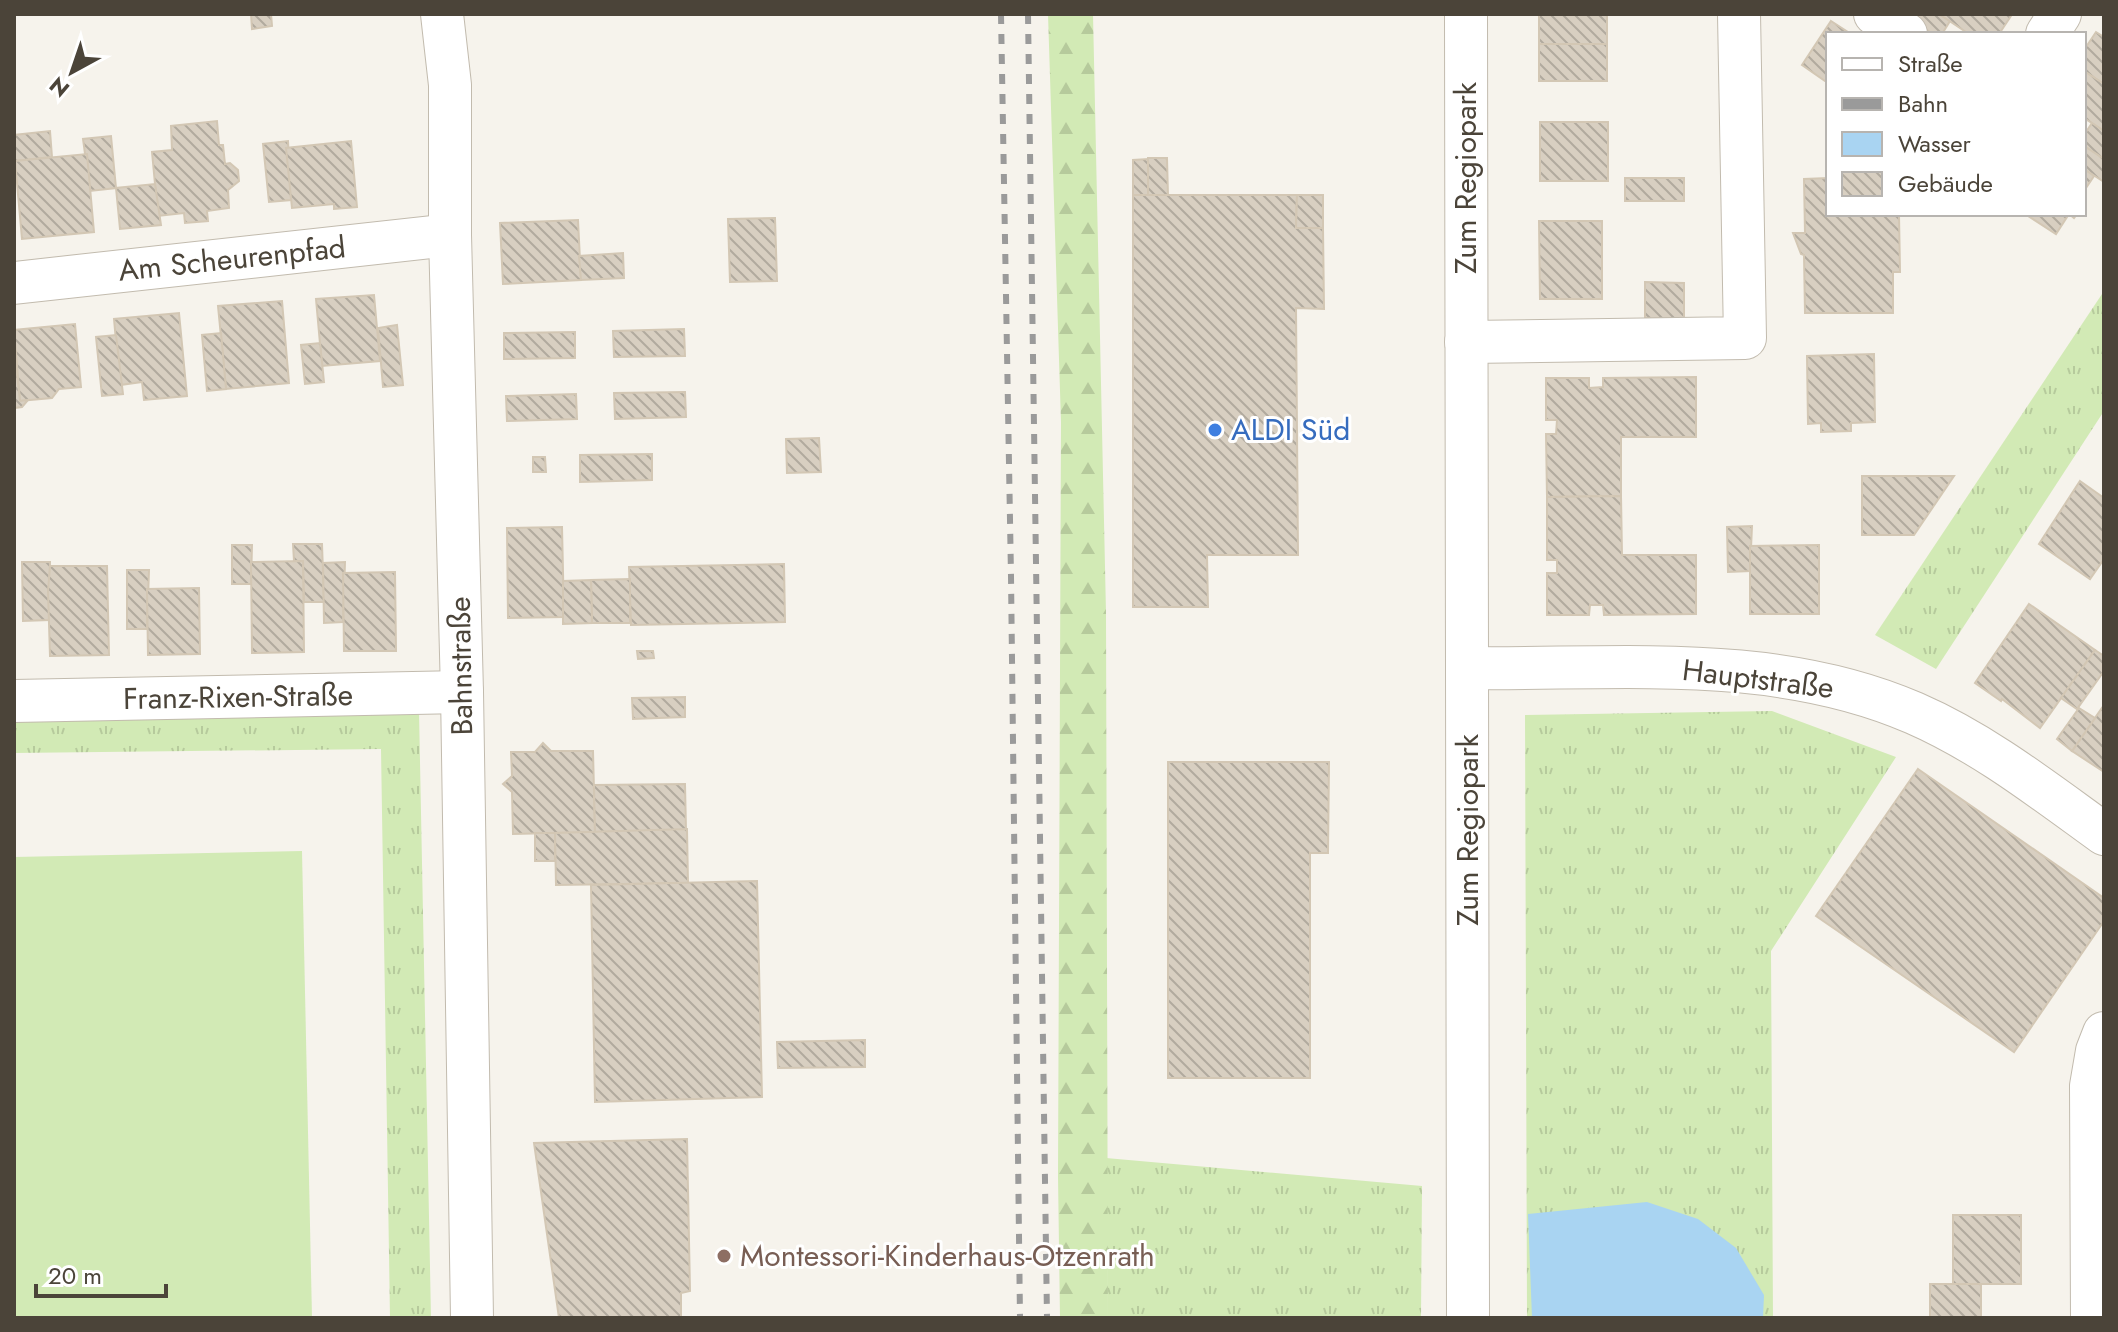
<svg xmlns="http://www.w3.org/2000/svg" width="2118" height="1332" viewBox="0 0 2118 1332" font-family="Jost,sans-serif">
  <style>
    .grass { fill: url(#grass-tufts) }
    .forest { fill: url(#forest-firs) }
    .pitch { fill: #d2eab5 }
    .water { fill: #a9d4f2 }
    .building { fill: url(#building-back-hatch); stroke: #d3c7b4; stroke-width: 2 }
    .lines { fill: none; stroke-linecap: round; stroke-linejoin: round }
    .minor-casing { stroke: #c2bbae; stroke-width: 44 }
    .minor { stroke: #fff; stroke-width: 42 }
    .rail { stroke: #9a9a9a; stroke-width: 6; stroke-dasharray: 10 10; stroke-linecap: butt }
    .shop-dot { fill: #3f7fe0; stroke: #fff; stroke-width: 3 }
    .education-dot { fill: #8d6e63; stroke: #fff; stroke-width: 3 }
    .labels { text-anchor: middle; stroke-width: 6; stroke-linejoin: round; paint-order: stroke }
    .street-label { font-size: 30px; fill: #4b4439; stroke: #fff }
    .shop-label { font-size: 30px; fill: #366cbe; stroke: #fff; text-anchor: start }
    .education-label { font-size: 30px; fill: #785e54; stroke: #fff; text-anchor: start }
  </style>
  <defs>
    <pattern id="grass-tufts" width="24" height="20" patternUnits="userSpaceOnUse" patternTransform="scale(2)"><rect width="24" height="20" fill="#d2eab5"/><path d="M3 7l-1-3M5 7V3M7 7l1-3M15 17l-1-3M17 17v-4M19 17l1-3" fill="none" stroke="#b6ca9c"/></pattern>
    <pattern id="forest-firs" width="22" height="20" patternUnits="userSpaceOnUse" patternTransform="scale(2)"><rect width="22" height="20" fill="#d2eab5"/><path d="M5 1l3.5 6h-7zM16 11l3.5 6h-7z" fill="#b6ca9c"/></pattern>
    <pattern id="building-back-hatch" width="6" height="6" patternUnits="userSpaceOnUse" patternTransform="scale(2)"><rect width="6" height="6" fill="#d8cfc1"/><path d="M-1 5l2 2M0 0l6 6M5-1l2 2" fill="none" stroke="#b1aa9e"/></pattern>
  </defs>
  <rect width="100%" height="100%" fill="#f6f3ec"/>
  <g class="grass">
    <path d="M2104 291V411L1936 669 1875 635Z"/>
    <path d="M419 711 431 1318H390L381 749 14 753V721Z"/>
    <path d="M1772 711 1896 757 1771 951 1773 1318H1527L1525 715Z"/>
    <path d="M1106 1158 1422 1186 1421 1318H1108Z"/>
  </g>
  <path class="forest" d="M1048 14H1093L1106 613 1108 1318H1060L1058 1176 1061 422Z"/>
  <path class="pitch" d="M302 851 312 1318H14V857Z"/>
  <path class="water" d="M1647 1202 1698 1219 1736 1248 1764 1295 1763 1318H1532L1528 1214Z"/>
  <g class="building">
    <path d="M251 14H271L272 26 252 29Z"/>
    <rect x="1539" y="14" width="68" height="30"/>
    <path d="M1903 14H1939L1950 21 1942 34H1933Z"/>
    <path d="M1939 14H2009L2011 16 1999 34H1969Z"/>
    <path d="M1831 21 1851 34H1828V83L1802 65Z"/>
    <path d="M2096 32 2104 37V84L2084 71V50Z"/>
    <rect x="1539" y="44" width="68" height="37"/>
    <path d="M2084 71 2104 84V131L2084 118Z"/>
    <path d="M217 121 219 145H223L225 164 230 163 238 170 239 181 228 190 229 208 207 211 208 221 185 223 184 213 158 216 152 152 172 150 171 126Z"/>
    <rect x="1540" y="122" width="68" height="59"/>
    <path d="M2092 123 2104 131V159L2084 146V135Z"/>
    <path d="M50 131 52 157 15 161 14 135Z"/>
    <path d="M111 136 116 188 90 191 83 139Z"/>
    <path d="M288 141 291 200 269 202 263 144Z"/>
    <path d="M351 141 357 207 334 209V204L292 208 286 148Z"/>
    <path d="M2084 146 2104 159V182L2084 169Z"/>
    <path d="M87 154 94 232 22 239 15 161Z"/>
    <path d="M1148 158H1167L1168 196H1148Z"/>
    <path d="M1148 159V196L1136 197 1133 195V160Z"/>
    <path d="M2084 169 2094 176 2084 191Z"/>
    <rect x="1625" y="178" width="59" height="23"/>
    <path d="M1828 178V214L1899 215 1900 272H1893V313H1805L1804 255 1801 254 1793 233H1805L1804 179Z"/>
    <path d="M155 184 161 225 120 229 116 188Z"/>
    <path d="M1133 195H1297L1296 228H1323L1324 309 1296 308 1298 555H1207L1208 607H1133Z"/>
    <path d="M1297 195H1323V228H1296Z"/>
    <path d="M2025 214H2077L2074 218 2069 214 2056 234Z"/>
    <path d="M775 218 777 281 730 282 728 219Z"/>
    <path d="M578 220 581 280 503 284 500 223Z"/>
    <path d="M1539 221H1602V299H1540Z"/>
    <path d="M623 253 624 278 581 280 579 256Z"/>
    <path d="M1645 282 1684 283V319L1645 318Z"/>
    <path d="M374 295 380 361 322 366 316 299Z"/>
    <path d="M282 301 289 383 226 389 218 306Z"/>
    <path d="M179 313 187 396 144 400 142 382 120 385 114 319Z"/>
    <path d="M75 324 81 387 59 389 52 398 20 401 14 330Z"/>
    <path d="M397 325 403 385 383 387 378 328Z"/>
    <path d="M684 329 685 356 614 357 613 331Z"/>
    <path d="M575 332V358L504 359V333Z"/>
    <path d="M221 333 226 389 207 391 202 335Z"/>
    <path d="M116 335 123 394 102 396 96 337Z"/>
    <path d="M320 343 324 382 305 384 301 345Z"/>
    <path d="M14 349 20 401 28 400 22 407 14 408Z"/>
    <path d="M1874 354 1875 422 1851 423V431L1821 432V423L1808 424 1807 356Z"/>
    <path d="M1696 377V437H1621V496L1547 497 1546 434H1556L1557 420H1546V378H1589V388L1603 387V378Z"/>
    <path d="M685 392 686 417 615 419 614 393Z"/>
    <path d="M576 394 577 419 507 421 506 396Z"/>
    <path d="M819 438 821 472 787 473 786 439Z"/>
    <path d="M652 454V480L580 482V455Z"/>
    <path d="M533 457H545L546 472H533Z"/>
    <path d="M1862 476H1954L1914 535H1862Z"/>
    <path d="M2080 481 2104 498V559L2090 579 2039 544Z"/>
    <path d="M1621 496 1622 555H1696V614L1604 615 1603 605H1590L1589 615H1547V573H1557V560H1547V497Z"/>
    <path d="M1752 526 1750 571 1728 572 1727 527Z"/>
    <path d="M562 527 564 617 508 618 507 528Z"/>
    <path d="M293 544H322L324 602H304L303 561H294Z"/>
    <path d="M232 545H252L251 584H232Z"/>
    <path d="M1819 545V614H1750V546Z"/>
    <path d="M303 561 304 652 252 653 251 562Z"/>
    <path d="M22 562H50L49 620 23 621Z"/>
    <path d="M345 562 343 622 324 623 323 563Z"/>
    <path d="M784 564 785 622 631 625 629 567Z"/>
    <path d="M50 566H107L109 655 50 656 48 591Z"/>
    <path d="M127 570H149L147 629H127Z"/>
    <path d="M395 572 396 651H344L343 573Z"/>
    <path d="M630 579V623H592L591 580Z"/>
    <path d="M591 580 592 623 563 624V581Z"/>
    <path d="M199 588 200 654 148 655 147 589Z"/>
    <path d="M2029 604 2095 650 2040 728 2002 699 2001 701 1975 683Z"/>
    <path d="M2095 650 2104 656V671L2077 709 2061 698Z"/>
    <path d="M637 651H653L654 658 638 659Z"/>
    <path d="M685 697V717L633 719 632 698Z"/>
    <path d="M2104 705V772L2072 751Z"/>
    <path d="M2079 708 2095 718 2072 751 2057 739Z"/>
    <path d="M543 743 551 751H593L595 832 513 834 512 792 503 784 512 776 511 752H535Z"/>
    <path d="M1168 762H1329L1328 853H1310V1078H1168Z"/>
    <path d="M1918 769 2104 898V921L2014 1052 1816 916Z"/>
    <path d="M685 784 686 830 595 832 594 785Z"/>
    <path d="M687 829 688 883 556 885 555 833Z"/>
    <rect x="535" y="833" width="20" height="28"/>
    <path d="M757 881 762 1097 595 1102 591 885Z"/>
    <path d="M865 1040V1067L778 1068 777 1042Z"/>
    <path d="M687 1139 690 1291 681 1293V1318H559L534 1143Z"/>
    <rect x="1953" y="1215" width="68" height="69"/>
    <rect x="1930" y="1284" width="51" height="34"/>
  </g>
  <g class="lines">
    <defs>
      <g id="minor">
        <path d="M442 14 450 85V235L462 692 472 1318"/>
        <path d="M1466 14 1468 1318"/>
        <path d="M1875 14 1906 34"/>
        <path d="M2047 34 2060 14"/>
        <path d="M14 283 450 235"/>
        <path d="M1466 342 1745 338 1739 14"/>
        <path d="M1469 668C1617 670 1774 652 1914 713 1983 743 2043 790 2104 834"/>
        <path d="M14 701 462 692"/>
        <path d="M2092 1318 2091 1086 2097 1051 2104 1033"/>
      </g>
    </defs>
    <use href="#minor" class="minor-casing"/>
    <use href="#minor" class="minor"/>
    <g class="rail">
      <path d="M1001 14 1011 576 1020 1318"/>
      <path d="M1028 14 1047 1318"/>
    </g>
  </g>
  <circle class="shop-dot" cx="1215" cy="430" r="8"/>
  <circle class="education-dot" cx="724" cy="1256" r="8"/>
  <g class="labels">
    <g class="street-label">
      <text transform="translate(1466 178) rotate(-90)" y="10">Zum Regiopark</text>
      <text transform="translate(232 259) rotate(-6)" y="10">Am Scheurenpfad</text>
      <text transform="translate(461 666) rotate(-91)" y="10">Bahnstraße</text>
      <text transform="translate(1758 679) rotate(7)" y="10">Hauptstraße</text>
      <text transform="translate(238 697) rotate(-1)" y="10">Franz-Rixen-Straße</text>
      <text transform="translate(1468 830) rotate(-90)" y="10">Zum Regiopark</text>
    </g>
    <g class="shop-label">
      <text x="1231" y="440">ALDI Süd</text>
    </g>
    <g class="education-label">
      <text x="740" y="1266">Montessori-Kinderhaus-Otzenrath</text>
    </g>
  </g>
  <rect width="2118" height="1332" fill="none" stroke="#4b4439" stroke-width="32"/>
  <rect x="1826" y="32" width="260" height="184" fill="#ffffff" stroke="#b7b4b0" stroke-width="2"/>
  <rect x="1842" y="58" width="40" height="12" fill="#ffffff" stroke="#b7b4b0" stroke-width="2"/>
  <text x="1898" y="72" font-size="24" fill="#4b4439">Straße</text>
  <rect x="1842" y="98" width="40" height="12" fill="#9a9a9a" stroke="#b7b4b0" stroke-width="2"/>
  <text x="1898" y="112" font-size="24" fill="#4b4439">Bahn</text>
  <rect x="1842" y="132" width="40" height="24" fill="#a9d4f2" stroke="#b7b4b0" stroke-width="2"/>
  <text x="1898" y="152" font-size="24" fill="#4b4439">Wasser</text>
  <rect x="1842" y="172" width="40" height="24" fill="url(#building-back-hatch)" stroke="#b7b4b0" stroke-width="2"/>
  <text x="1898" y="192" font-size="24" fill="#4b4439">Gebäude</text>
  <g transform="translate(72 72) rotate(220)" stroke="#ffffff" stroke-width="6" paint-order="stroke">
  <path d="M0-6L14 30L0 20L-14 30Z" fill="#4b4439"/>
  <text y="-12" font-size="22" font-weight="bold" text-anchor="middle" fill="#4b4439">N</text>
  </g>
  <path d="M36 1284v12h130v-12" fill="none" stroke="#4b4439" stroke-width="4"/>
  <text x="48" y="1284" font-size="24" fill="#4b4439" stroke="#ffffff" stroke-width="6" paint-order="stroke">20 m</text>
</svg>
